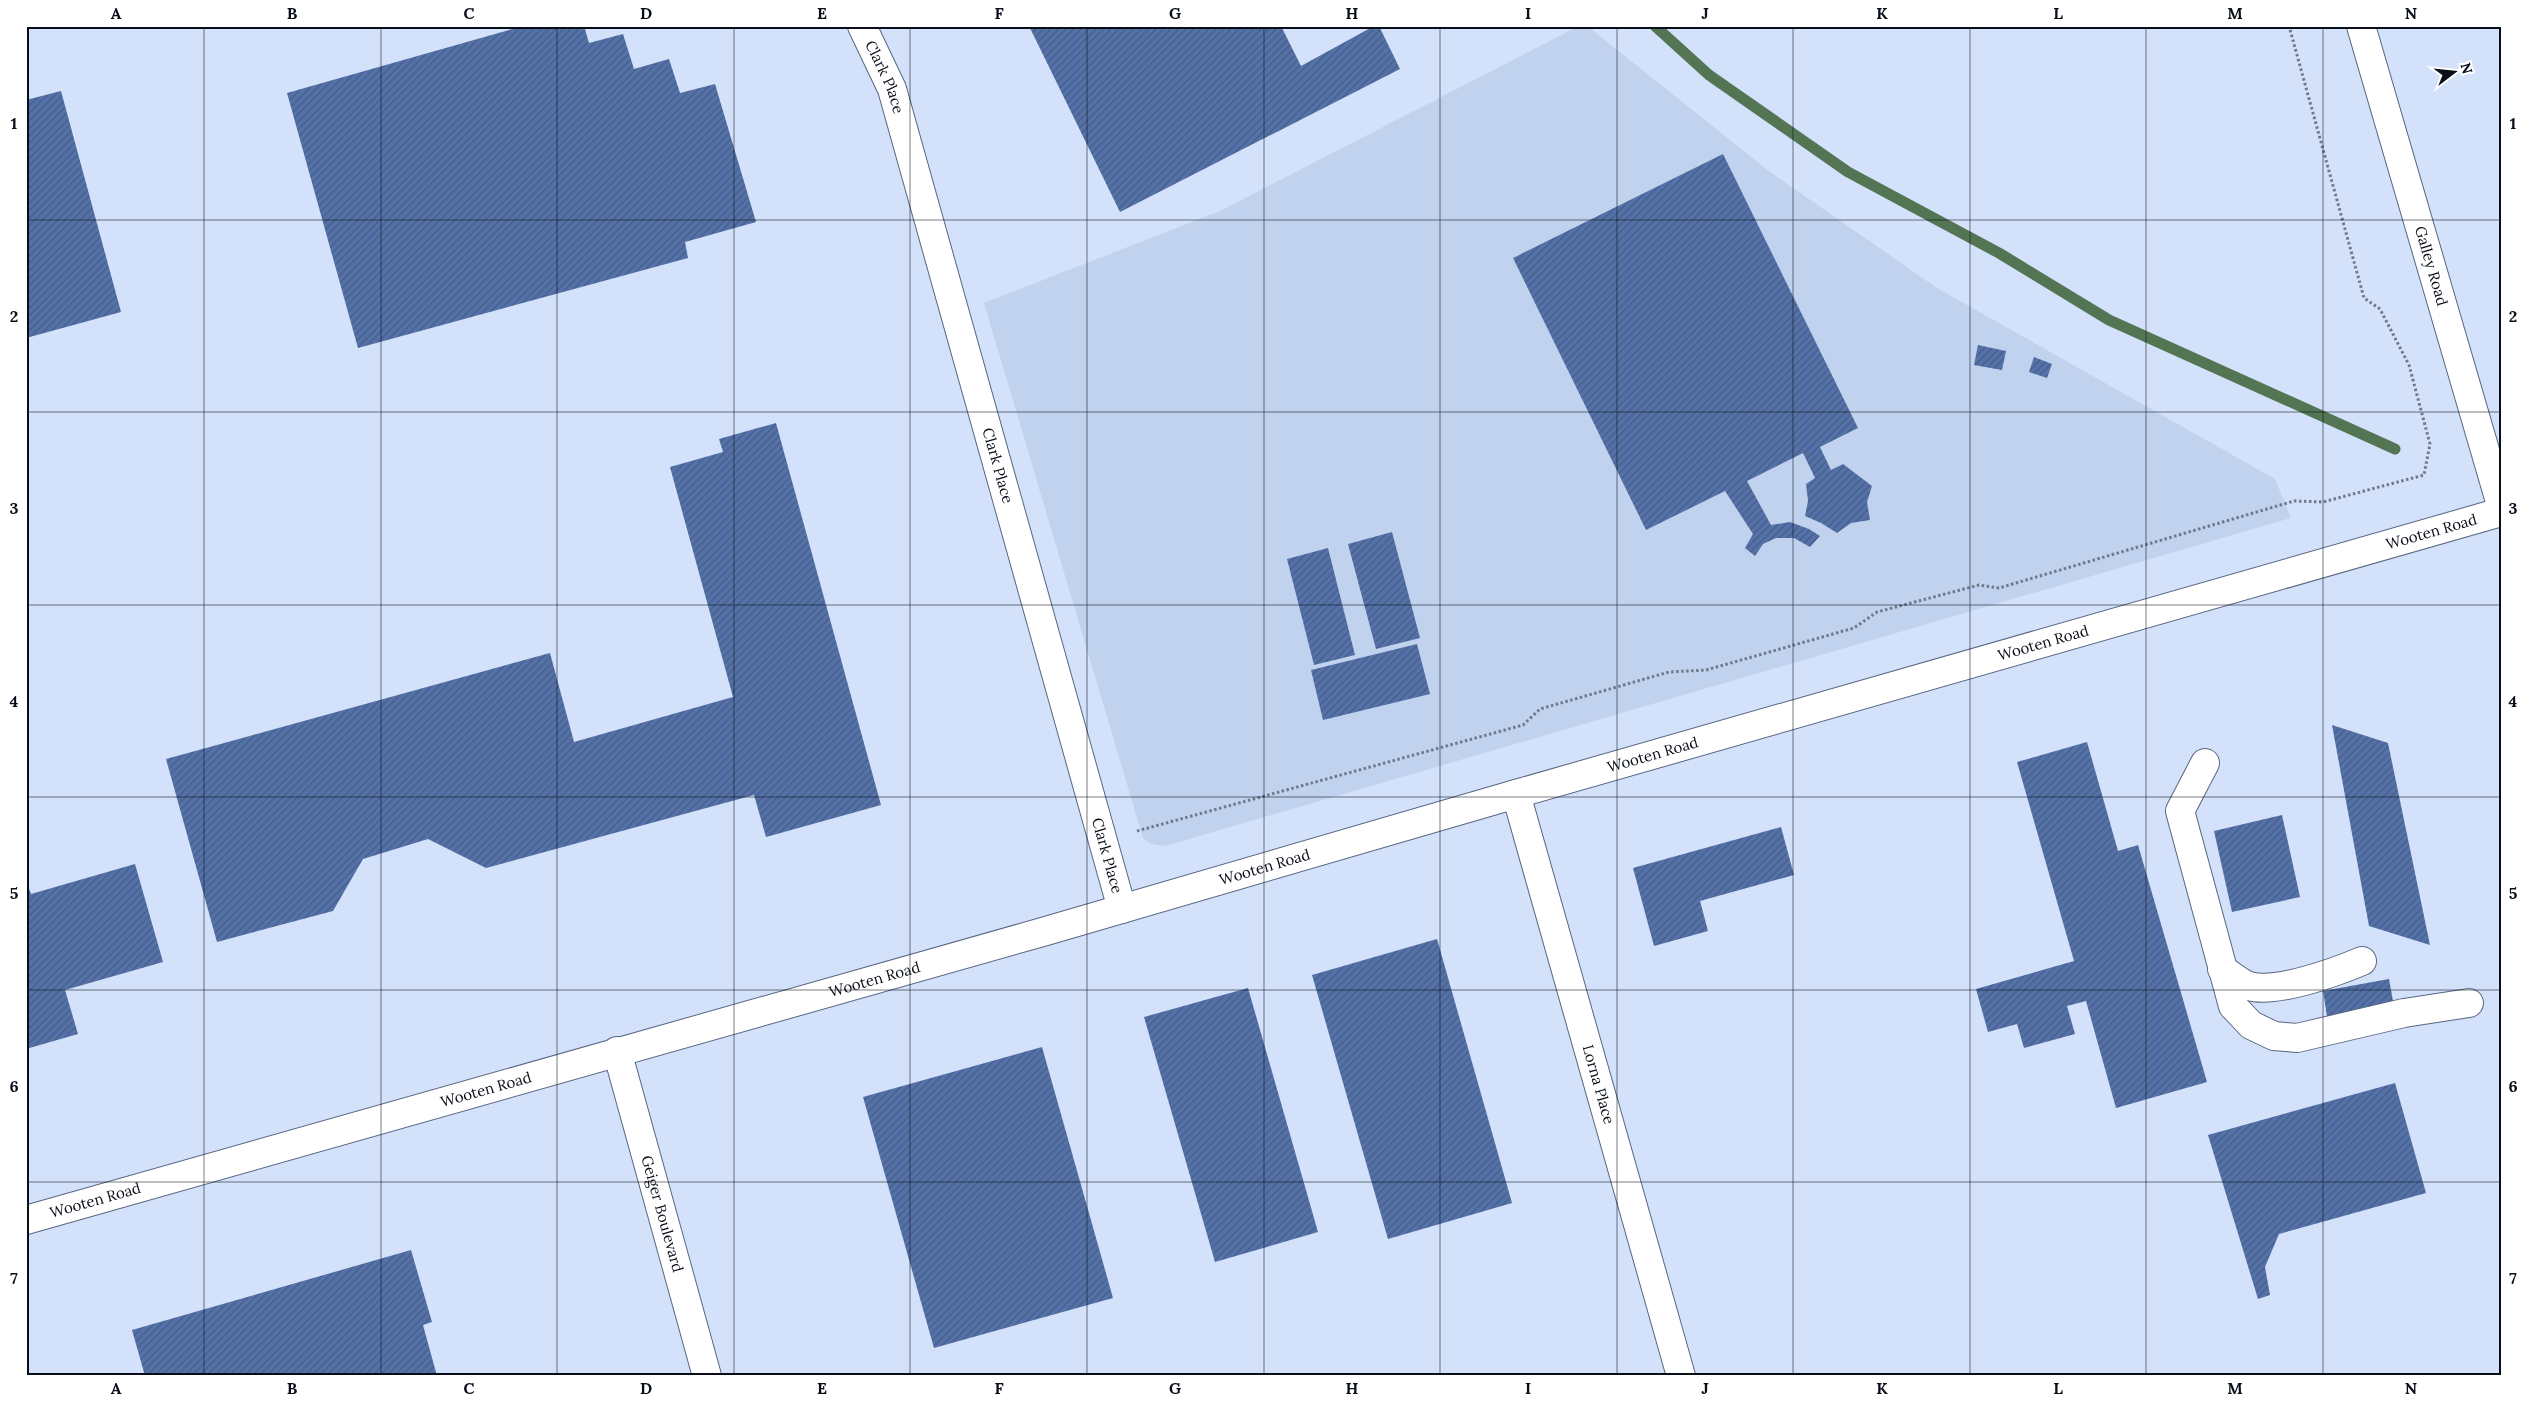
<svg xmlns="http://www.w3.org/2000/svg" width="2527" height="1402" viewBox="0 0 2527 1402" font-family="Lora,serif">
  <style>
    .built { fill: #c1d2ef }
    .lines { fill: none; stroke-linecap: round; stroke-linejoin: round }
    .stream { stroke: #537553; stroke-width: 11 }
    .building { fill: url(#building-hatch) }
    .minor-casing { stroke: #576681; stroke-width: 30 }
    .major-casing { stroke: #576681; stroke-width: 30 }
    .path { stroke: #6f798a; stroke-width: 3; stroke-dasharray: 2.5 2.5; stroke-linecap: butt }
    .minor { stroke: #fff; stroke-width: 28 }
    .major { stroke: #fff; stroke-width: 28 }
    .grid { fill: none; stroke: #090e18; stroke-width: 1; stroke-opacity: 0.55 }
    .labels { text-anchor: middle; stroke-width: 5; stroke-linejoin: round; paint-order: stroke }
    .street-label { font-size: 15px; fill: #090e18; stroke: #fff }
    .neatline { fill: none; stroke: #090e18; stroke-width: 2 }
    .grid-label { font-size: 16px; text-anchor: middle; font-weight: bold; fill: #090e18 }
  </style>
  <defs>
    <pattern id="building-hatch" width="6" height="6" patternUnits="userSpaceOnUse" patternTransform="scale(1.25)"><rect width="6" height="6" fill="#5572a8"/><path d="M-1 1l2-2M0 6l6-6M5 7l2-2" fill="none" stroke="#455c88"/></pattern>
  </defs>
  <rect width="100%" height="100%" fill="#d3e1fa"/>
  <path class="built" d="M1579 26H1587L1770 172 1937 288 2275 479 2291 518 1165 846 1151 844 1143 838 984 303 1220 211Z"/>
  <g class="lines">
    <path class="stream" d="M1655 26 1709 75 1848 172 1999 253 2109 320 2395 449"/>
  </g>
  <g class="building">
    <path d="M523 26H584L589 43 623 34 634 69 669 59 680 93 715 84 756 222 685 242 688 258 358 348 287 93Z"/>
    <path d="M1029 26H1281L1301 66 1374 26H1379L1400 69 1120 212Z"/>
    <path d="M61 91 121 312 26 338V100Z"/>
    <path d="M1723 154 1858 428 1820 447 1831 470 1843 464 1872 486 1867 502 1870 520 1851 523 1837 533 1821 523 1805 516 1808 501 1806 484 1815 478 1803 453 1747 481 1771 525 1790 522 1809 529 1820 536 1810 547 1794 538H1776L1763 544 1755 556 1745 548 1753 534 1725 491 1646 530 1513 258Z"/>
    <path d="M1978 345 2006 351 2002 370 1974 365Z"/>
    <path d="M2034 357 2052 364 2047 378 2029 372Z"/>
    <path d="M776 423 881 805 766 837 754 795 486 868 428 839 363 859 333 911 217 942 166 759 550 653 574 742 733 697 670 467 723 452 719 439Z"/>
    <path d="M1392 532 1420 638 1376 649 1348 544Z"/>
    <path d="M1328 548 1355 655 1314 665 1287 559Z"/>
    <path d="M1417 644 1430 694 1323 720 1311 670Z"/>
    <path d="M2332 725 2388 743 2430 945 2369 926Z"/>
    <path d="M2087 742 2118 851 2138 845 2207 1082 2116 1108 2086 1001 2067 1006 2075 1034 2024 1048 2017 1024 1988 1032 1976 989 2074 961 2017 762Z"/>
    <path d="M2282 815 2300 897 2232 912 2214 831Z"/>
    <path d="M1781 827 1794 875 1700 901 1708 931 1654 946 1633 868Z"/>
    <path d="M135 864 163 962 65 990 78 1034 26 1049V880L31 894Z"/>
    <path d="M1437 939 1512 1203 1388 1239 1312 975Z"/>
    <path d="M2389 979 2397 1023 2330 1035 2323 991Z"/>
    <path d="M1248 988 1318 1232 1215 1262 1144 1017Z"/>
    <path d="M1042 1047 1113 1298 934 1348 863 1097Z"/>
    <path d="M2395 1083 2426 1193 2279 1234 2265 1267 2270 1295 2258 1299 2208 1135Z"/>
    <path d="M411 1250 432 1322 423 1325 437 1376H145L132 1330Z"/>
  </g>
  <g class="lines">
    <defs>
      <g id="minor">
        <path id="s1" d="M862 26 892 89 1122 909"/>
        <path d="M2205 763 2180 811 2233 1006 2251 1025 2274 1036 2297 1038 2404 1013 2469 1003"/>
        <path id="s2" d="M1516 794 1681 1376"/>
        <path d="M2222 969C2230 974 2240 983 2249 986 2276 994 2336 972 2362 961"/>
        <path id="s3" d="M617 1051 707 1376"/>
        <path id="s4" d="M26 1220 1046 931 1516 794 2501 512"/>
      </g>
      <g id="major">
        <path id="s5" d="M2361 26 2501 505"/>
      </g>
    </defs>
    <use href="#minor" class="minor-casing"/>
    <use href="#major" class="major-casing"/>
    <path class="path" d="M1137 831 1523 725 1540 709 1669 672 1706 670 1854 628 1877 612 1979 585 1999 588 2294 501 2323 502 2424 475 2430 444 2409 365 2380 309 2364 298 2289 26"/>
    <use href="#minor" class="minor"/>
    <use href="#major" class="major"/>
  </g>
  <path class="grid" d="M204 26V1376M381 26V1376M557 26V1376M734 26V1376M910 26V1376M1087 26V1376M1264 26V1376M1440 26V1376M1617 26V1376M1793 26V1376M1970 26V1376M2146 26V1376M2323 26V1376M26 220H2501M26 412H2501M26 605H2501M26 797H2501M26 990H2501M26 1182H2501"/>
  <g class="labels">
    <g class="street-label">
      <text dy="5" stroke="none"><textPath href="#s1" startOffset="56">Clark Place</textPath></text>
      <text dy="5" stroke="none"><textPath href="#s5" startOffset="250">Galley Road</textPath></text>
      <text dy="5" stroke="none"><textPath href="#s1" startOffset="461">Clark Place</textPath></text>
      <text dy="5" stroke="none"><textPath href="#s4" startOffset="2502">Wooten Road</textPath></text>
      <text dy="5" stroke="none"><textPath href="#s4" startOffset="2098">Wooten Road</textPath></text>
      <text dy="5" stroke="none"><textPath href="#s4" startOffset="1692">Wooten Road</textPath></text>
      <text dy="5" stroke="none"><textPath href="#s1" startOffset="866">Clark Place</textPath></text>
      <text dy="5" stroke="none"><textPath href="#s4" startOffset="1288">Wooten Road</textPath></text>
      <text dy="5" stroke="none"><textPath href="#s4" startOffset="882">Wooten Road</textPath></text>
      <text dy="5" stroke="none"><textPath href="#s2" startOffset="302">Lorna Place</textPath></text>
      <text dy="5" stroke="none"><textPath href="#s4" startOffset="478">Wooten Road</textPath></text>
      <text dy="5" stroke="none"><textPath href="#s4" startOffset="72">Wooten Road</textPath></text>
      <text dy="5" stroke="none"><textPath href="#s3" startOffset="169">Geiger Boulevard</textPath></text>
    </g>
  </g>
  <rect width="2527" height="1402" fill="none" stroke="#ffffff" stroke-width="55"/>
  <g transform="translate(2454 72) rotate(74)" stroke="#ffffff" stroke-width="4" paint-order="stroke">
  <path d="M0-4L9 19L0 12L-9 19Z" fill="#090e18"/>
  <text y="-8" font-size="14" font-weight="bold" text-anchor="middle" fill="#090e18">N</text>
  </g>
  <rect x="28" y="28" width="2472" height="1346" class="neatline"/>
  <g class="grid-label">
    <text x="116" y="19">A</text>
    <text x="292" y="19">B</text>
    <text x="469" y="19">C</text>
    <text x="646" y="19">D</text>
    <text x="822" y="19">E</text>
    <text x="999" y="19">F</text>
    <text x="1175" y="19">G</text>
    <text x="1352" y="19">H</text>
    <text x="1528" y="19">I</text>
    <text x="1705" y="19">J</text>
    <text x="1882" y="19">K</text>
    <text x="2058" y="19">L</text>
    <text x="2235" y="19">M</text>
    <text x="2411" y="19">N</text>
    <text x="14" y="129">1</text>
    <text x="2513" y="129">1</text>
    <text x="14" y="322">2</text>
    <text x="2513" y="322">2</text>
    <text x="14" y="514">3</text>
    <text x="2513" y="514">3</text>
    <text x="14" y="707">4</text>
    <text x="2513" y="707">4</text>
    <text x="14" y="899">5</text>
    <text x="2513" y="899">5</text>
    <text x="14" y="1092">6</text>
    <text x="2513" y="1092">6</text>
    <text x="14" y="1284">7</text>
    <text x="2513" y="1284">7</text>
    <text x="116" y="1394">A</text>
    <text x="292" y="1394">B</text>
    <text x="469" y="1394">C</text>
    <text x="646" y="1394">D</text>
    <text x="822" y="1394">E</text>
    <text x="999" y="1394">F</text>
    <text x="1175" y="1394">G</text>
    <text x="1352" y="1394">H</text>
    <text x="1528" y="1394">I</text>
    <text x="1705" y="1394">J</text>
    <text x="1882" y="1394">K</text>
    <text x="2058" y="1394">L</text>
    <text x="2235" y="1394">M</text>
    <text x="2411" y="1394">N</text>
  </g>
</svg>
